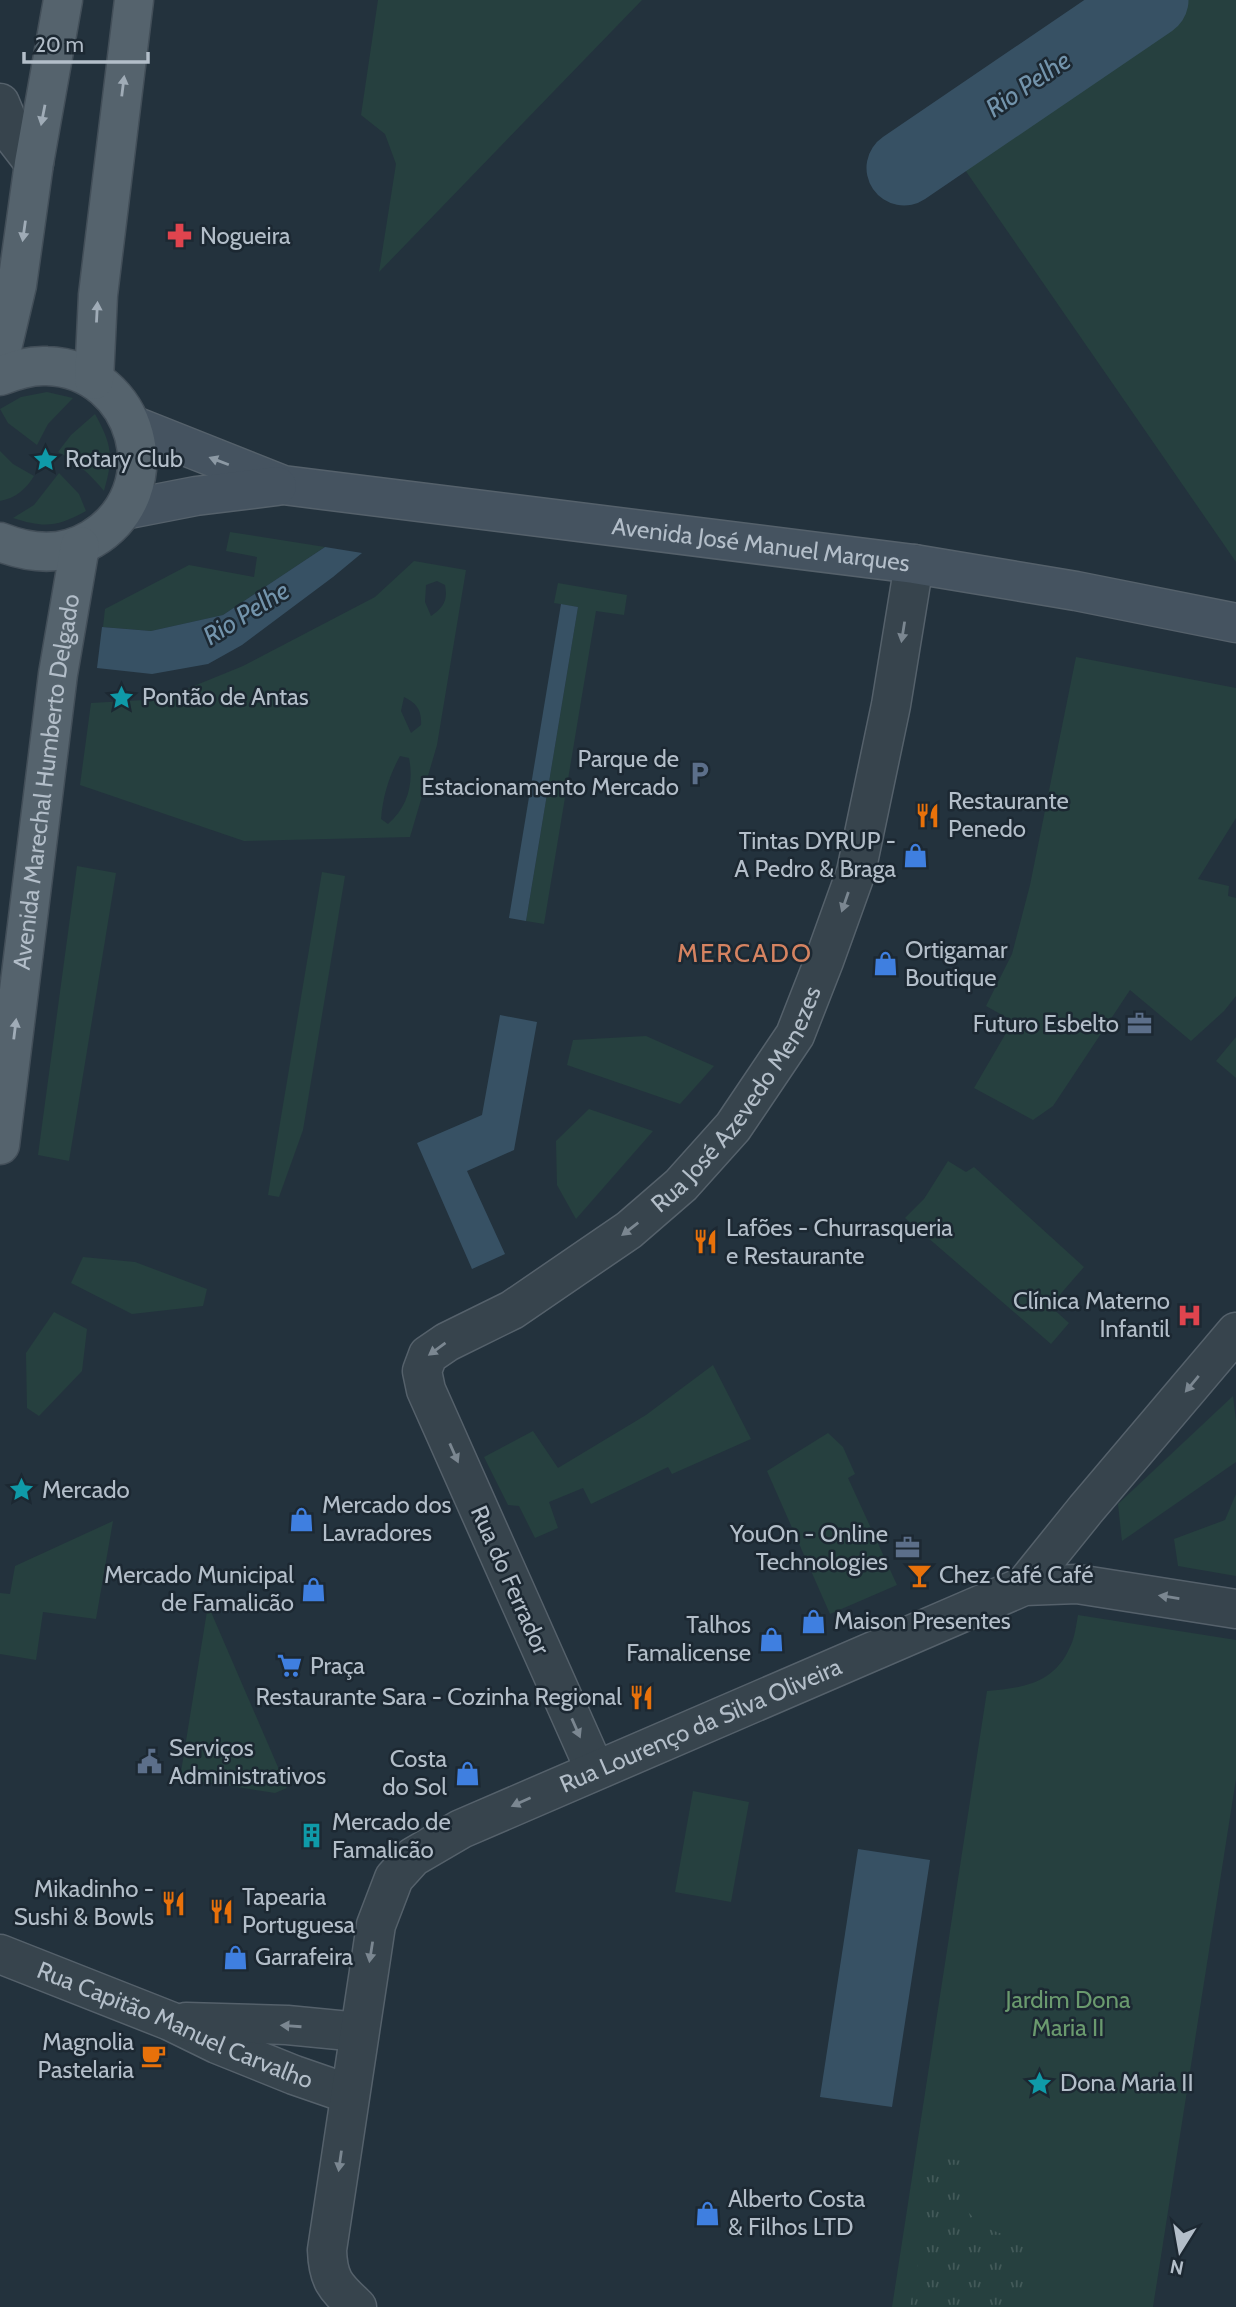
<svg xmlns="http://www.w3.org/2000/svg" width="1236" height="2307" viewBox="0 0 1236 2307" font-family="Cabin,sans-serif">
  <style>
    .green { fill: #26403f; fill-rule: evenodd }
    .park { fill: url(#park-tufts) }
    .water { fill: #375164 }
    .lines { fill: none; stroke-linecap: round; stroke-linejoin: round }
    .river { stroke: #375164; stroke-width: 75 }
    .street-casing { stroke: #55616b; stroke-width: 41 }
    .secondary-casing { stroke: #55616b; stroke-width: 41 }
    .primary-casing { stroke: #434f59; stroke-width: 41 }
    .street { stroke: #37444d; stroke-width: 38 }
    .secondary { stroke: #455360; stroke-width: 38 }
    .primary { stroke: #55636d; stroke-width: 38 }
    .oneway { fill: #a0acb7 }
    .oneway2 { fill: #8c99a4 }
    .oneway3 { fill: #7b8791 }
    .labels { text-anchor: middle; stroke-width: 5; stroke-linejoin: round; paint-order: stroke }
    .poi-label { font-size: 24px; fill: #b3bec9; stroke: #1c2832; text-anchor: start }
    .street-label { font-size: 24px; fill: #b3bec9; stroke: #1c2832 }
    .park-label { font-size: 24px; fill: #6a9a6e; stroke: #1c2832 }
    .water-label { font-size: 26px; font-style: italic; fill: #7394ac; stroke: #1c2832 }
    .neighbourhood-label { font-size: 26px; letter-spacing: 2px; fill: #d58361; stroke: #1c2832 }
  </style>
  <defs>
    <pattern id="park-tufts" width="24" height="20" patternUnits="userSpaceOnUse" patternTransform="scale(1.75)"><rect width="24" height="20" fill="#26403f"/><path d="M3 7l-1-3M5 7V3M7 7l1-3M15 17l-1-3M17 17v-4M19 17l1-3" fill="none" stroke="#435a59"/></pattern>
  </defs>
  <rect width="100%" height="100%" fill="#23323d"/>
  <g class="green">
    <path d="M378 0H642L379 272 396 164 385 134 361 115Z"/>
    <path d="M1183 0H1236V562L954 154Z"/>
    <path d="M47 392 73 398 48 424 37 445 8 423 0 409 21 397Z"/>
    <path d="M95 414C112 445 114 457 104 491 90 474 77 462 58 452L71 435Z"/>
    <path d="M0 451 13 464 34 476C26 489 16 498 0 501Z"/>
    <path d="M59 473 79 494 86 511C57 527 44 528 13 518L34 505Z"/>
    <path d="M230 532 325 547 223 615 151 631 103 627 105 609 189 565 254 577 257 557 226 551Z"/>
    <path d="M414 561 466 570 437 745 410 837 244 841 80 785 91 703 162 699 243 666 375 597ZM437 581 445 585C448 600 444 607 431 616L425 602 426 585ZM404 697C417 703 422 711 421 725L411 733 401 711ZM400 756 409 758C414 783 408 807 388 824L381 819C383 796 389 776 400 756Z"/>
    <path d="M558 583 627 595 624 615 596 611 544 924 526 921 578 607 554 603Z"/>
    <path d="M1076 657 1236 688V818L1198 879 1229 886 1228 896 1236 898V996L1224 1011 1191 1041 1130 990 1053 1106 1033 1120 974 1088 1013 1021 986 1006 1012 954 1030 885Z"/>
    <path d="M77 866 116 873 69 1161 38 1155Z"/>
    <path d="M322 872 345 876 303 1130 279 1197 268 1195Z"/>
    <path d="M646 1036 714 1066 680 1104 567 1065 573 1040Z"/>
    <path d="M1236 1037V1078L1216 1061Z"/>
    <path d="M589 1109 653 1131 576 1219 557 1185 556 1141Z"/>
    <path d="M948 1161 966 1172 974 1167 1084 1267 1050 1306 1069 1323 1051 1344 905 1218 924 1199Z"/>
    <path d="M83 1257 135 1262 207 1289 203 1306 132 1314 71 1283Z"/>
    <path d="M54 1312 87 1329 82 1371 39 1416 27 1408 26 1353Z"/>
    <path d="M713 1365 751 1439 672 1474 668 1467 591 1504 583 1488 549 1502 558 1528 535 1538 519 1506 508 1505 484 1457 533 1431 558 1468 646 1415Z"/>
    <path d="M1233 1396 1236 1421V1462L1122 1541 1118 1504Z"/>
    <path d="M828 1433 843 1447 855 1474 848 1478 897 1585 830 1614 767 1471Z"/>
    <path d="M1236 1494V1576L1178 1566 1174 1539 1225 1520Z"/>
    <path d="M113 1521 96 1619 43 1612 36 1660 0 1654V1593L10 1594 15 1566Z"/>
    <path d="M208 1605 287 1788 275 1793 180 1778Z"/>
    <path d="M1078 1615 1236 1640V1779L1153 2307H892L987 1691C1022 1688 1054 1684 1070 1647 1075 1638 1076 1625 1078 1615Z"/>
    <path d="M693 1791 749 1802 731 1902 675 1892Z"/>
  </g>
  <path class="park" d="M922 2155 962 2161 957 2182 968 2212 983 2227 1005 2235H1034L1023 2307H910L921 2248Z"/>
  <g class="water">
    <path d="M325 547 362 553 333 577 242 645 208 664 152 674 97 668 102 627 151 631 223 615Z"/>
    <path d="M561 604 578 607 526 921 509 918Z"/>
    <path d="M500 1015 537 1022 514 1150 467 1171 505 1254 472 1269 417 1143 482 1115Z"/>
    <path d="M858 1849 930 1860 892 2107 820 2097Z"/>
  </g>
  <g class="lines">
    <path class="river" d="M904 168 1151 0"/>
    <defs>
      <g id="street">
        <path d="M0 103 14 137 34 163"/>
        <path d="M1024 1586 1086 1509 1236 1332"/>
        <path id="s1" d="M595 1770 426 1390 422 1371 428 1355 447 1342 512 1310 629 1230 681 1185 733 1127 795 1035 824 961 856 872 891 705 914 564"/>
        <path id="s2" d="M0 1954 170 2021 217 2044 294 2075 349 2094"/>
        <path d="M186 2022 287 2025 359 2032"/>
        <path id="s3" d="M357 2307C336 2287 328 2281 327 2250L376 1925 394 1878 413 1857 461 1829 1024 1586 1077 1584 1236 1609"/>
      </g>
      <g id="secondary">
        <path id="s4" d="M132 425 283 485 914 564 1076 591 1236 623"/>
        <path d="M124 510 196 496 277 486"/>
      </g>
      <g id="primary">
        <path d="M0 357 17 285 34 163 63 0"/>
        <path d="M0 376C15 370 30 365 47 366 139 369 172 491 92 539 62 557 31 554 0 542"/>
        <path d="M94 380 98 295 134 0"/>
        <path id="s5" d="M0 1145 58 674 80 546"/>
      </g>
    </defs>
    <use href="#street" class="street-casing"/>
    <use href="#secondary" class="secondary-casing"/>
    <use href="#primary" class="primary-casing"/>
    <use href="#street" class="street"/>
    <use href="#secondary" class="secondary"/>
    <use href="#primary" class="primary"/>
  </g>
  <defs><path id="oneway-solid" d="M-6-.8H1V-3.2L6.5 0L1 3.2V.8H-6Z" transform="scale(1.75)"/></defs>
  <g class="oneway">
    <use href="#oneway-solid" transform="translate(123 86) rotate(-83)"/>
    <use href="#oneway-solid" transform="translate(43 115) rotate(101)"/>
    <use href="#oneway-solid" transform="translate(24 231) rotate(98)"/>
    <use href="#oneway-solid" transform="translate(97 312) rotate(-87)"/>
    <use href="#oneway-solid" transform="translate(15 1029) rotate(-83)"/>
  </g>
  <use class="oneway2" href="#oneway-solid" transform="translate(219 461) rotate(-159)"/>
  <g class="oneway3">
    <use href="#oneway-solid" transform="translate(903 632) rotate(99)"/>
    <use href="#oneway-solid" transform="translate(845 902) rotate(109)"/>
    <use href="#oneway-solid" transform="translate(630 1229) rotate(142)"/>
    <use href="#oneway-solid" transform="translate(437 1349) rotate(144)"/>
    <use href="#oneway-solid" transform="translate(1192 1384) rotate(130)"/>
    <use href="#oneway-solid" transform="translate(454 1453) rotate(66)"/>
    <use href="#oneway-solid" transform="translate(1169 1597) rotate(-171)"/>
    <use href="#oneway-solid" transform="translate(576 1728) rotate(66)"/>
    <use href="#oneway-solid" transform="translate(521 1802) rotate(156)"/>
    <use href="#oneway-solid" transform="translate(371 1952) rotate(99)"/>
    <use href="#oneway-solid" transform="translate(291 2026) rotate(-176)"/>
    <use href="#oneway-solid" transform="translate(340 2161) rotate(98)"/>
  </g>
  <defs>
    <symbol id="pharmacy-bare" viewBox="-9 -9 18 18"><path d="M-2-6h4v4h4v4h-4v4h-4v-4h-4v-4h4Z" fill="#e0444e" stroke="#1c2832" stroke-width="2.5" paint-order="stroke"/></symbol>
    <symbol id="sight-bare" viewBox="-9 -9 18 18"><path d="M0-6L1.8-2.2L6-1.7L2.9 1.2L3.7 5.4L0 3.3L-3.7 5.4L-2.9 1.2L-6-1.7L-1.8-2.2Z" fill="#0f9aa8" stroke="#1c2832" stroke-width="2.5" paint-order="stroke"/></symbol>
    <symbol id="parking-bare" viewBox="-9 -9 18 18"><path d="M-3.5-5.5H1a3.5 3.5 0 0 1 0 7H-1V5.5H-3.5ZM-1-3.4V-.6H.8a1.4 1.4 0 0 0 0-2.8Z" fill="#5c6f8a" stroke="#1c2832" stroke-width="2.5" paint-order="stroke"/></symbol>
    <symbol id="restaurant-bare" viewBox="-9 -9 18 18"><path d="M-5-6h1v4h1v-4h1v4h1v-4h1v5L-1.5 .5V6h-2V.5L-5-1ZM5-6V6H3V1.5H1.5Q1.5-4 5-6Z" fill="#e8710a" stroke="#1c2832" stroke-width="2.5" paint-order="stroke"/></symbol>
    <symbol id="shop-bare" viewBox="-9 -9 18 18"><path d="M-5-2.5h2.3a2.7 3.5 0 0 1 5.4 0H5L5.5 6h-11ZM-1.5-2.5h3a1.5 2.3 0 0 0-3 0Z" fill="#3f7fe0" stroke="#1c2832" stroke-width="2.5" paint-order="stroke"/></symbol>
    <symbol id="office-bare" viewBox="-9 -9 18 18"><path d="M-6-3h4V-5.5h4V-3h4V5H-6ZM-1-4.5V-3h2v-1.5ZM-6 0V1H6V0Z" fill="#5c6f8a" stroke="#1c2832" stroke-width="2.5" paint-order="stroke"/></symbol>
    <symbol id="hospital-bare" viewBox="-9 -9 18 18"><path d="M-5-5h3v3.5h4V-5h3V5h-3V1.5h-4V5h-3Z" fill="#e0444e" stroke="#1c2832" stroke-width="2.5" paint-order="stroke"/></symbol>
    <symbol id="bar-bare" viewBox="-9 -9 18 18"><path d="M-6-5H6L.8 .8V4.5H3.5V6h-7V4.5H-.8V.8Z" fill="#e8710a" stroke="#1c2832" stroke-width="2.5" paint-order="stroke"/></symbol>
    <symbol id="supermarket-bare" viewBox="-9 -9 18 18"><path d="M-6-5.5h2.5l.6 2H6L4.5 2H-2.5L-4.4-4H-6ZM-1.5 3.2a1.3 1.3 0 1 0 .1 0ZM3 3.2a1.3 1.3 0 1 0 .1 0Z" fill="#3f7fe0" stroke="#1c2832" stroke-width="2.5" paint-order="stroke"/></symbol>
    <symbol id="civic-bare" viewBox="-9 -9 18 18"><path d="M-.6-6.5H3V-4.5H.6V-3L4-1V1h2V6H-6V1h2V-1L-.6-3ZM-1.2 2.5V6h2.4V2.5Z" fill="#5c6f8a" stroke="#1c2832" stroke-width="2.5" paint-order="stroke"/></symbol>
    <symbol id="building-bare" viewBox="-9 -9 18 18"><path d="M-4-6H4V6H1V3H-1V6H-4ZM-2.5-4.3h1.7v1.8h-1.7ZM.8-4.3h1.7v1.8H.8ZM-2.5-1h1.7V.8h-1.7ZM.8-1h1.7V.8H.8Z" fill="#0f9aa8" stroke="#1c2832" stroke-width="2.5" paint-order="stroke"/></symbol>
    <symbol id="cafe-bare" viewBox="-9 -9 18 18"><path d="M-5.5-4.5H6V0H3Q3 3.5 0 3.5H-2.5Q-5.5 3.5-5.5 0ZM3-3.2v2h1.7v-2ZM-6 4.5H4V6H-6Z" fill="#e8710a" stroke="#1c2832" stroke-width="2.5" paint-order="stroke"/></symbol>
  </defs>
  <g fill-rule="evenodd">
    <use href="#pharmacy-bare" x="162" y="218" width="35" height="35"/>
    <use href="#sight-bare" x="28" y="442" width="35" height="35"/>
    <use href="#sight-bare" x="104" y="680" width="35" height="35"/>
    <use href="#parking-bare" x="682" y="756" width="35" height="35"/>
    <use href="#restaurant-bare" x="910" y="798" width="35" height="35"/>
    <use href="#shop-bare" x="898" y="838" width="35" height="35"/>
    <use href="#shop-bare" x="868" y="946" width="35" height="35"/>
    <use href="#office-bare" x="1122" y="1006" width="35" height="35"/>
    <use href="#restaurant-bare" x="688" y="1224" width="35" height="35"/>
    <use href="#hospital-bare" x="1172" y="1298" width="35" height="35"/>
    <use href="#sight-bare" x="4" y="1472" width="35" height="35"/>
    <use href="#shop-bare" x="284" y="1502" width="35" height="35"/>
    <use href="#office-bare" x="890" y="1530" width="35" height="35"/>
    <use href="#bar-bare" x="902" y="1558" width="35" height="35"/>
    <use href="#shop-bare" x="296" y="1572" width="35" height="35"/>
    <use href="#shop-bare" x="796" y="1604" width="35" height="35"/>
    <use href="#shop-bare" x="754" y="1622" width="35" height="35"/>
    <use href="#supermarket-bare" x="272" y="1648" width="35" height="35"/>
    <use href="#restaurant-bare" x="624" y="1680" width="35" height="35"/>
    <use href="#civic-bare" x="132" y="1744" width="35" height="35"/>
    <use href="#shop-bare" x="450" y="1756" width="35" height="35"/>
    <use href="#building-bare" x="294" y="1818" width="35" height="35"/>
    <use href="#restaurant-bare" x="156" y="1886" width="35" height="35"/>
    <use href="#restaurant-bare" x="204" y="1894" width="35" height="35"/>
    <use href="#shop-bare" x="218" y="1940" width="35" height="35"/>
    <use href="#cafe-bare" x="136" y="2038" width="35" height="35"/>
    <use href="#sight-bare" x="1022" y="2066" width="35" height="35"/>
    <use href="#shop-bare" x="690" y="2196" width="35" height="35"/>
  </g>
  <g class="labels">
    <g class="poi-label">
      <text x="200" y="244">Nogueira</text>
      <text x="65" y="467">Rotary Club</text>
      <text x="142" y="705">Pontão de Antas</text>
      <text x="679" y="767" text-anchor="end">Parque de<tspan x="679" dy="28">Estacionamento Mercado</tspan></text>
      <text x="948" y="809">Restaurante<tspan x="948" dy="28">Penedo</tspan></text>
      <text x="896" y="849" text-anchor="end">Tintas DYRUP -<tspan x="896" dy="28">A Pedro &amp; Braga</tspan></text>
      <text x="905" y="958">Ortigamar<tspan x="905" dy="28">Boutique</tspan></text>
      <text x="1119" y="1032" text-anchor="end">Futuro Esbelto</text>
      <text x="726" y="1236">Lafões - Churrasqueria<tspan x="726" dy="28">e Restaurante</tspan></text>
      <text x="1170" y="1309" text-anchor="end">Clínica Materno<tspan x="1170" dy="28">Infantil</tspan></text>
      <text x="42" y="1498">Mercado</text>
      <text x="322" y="1513">Mercado dos<tspan x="322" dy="28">Lavradores</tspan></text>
      <text x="888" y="1542" text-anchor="end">YouOn - Online<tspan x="888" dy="28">Technologies</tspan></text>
      <text x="294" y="1583" text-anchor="end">Mercado Municipal<tspan x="294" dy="28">de Famalicão</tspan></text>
      <text x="939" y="1583">Chez Café Café</text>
      <text x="834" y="1629">Maison Presentes</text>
      <text x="751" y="1633" text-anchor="end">Talhos<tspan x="751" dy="28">Famalicense</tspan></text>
      <text x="310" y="1674">Praça</text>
      <text x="622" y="1705" text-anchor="end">Restaurante Sara - Cozinha Regional</text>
      <text x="169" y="1756">Serviços<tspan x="169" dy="28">Administrativos</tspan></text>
      <text x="447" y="1767" text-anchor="end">Costa<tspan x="447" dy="28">do Sol</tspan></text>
      <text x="332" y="1830">Mercado de<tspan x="332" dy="28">Famalicão</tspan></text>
      <text x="154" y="1897" text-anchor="end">Mikadinho -<tspan x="154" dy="28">Sushi &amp; Bowls</tspan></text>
      <text x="242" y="1905">Tapearia<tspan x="242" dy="28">Portuguesa</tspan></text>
      <text x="255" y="1965">Garrafeira</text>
      <text x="134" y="2050" text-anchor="end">Magnolia<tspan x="134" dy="28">Pastelaria</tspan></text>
      <text x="1060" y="2091">Dona Maria II</text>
      <text x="728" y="2207">Alberto Costa<tspan x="728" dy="28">&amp; Filhos LTD</tspan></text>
    </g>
    <g class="street-label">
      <text dy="8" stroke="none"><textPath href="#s4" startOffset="644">Avenida José Manuel Marques</textPath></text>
      <text dy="8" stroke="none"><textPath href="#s5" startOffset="366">Avenida Marechal Humberto Delgado</textPath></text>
      <text dy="8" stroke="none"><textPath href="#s1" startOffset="861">Rua José Azevedo Menezes</textPath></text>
      <text transform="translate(510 1580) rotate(66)" y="8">Rua do Ferrador</text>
      <text dy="8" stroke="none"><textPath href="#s3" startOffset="791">Rua Lourenço da Silva Oliveira</textPath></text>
      <text dy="8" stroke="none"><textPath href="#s2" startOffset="189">Rua Capitão Manuel Carvalho</textPath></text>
    </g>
    <g class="park-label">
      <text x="1068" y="2008">Jardim Dona<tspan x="1068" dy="28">Maria II</tspan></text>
    </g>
    <g class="water-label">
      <text transform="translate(1028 84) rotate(-34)" y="9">Rio Pelhe</text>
      <text transform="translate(246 613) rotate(-32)" y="9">Rio Pelhe</text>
    </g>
    <g class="neighbourhood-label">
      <text x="745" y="962">MERCADO</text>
    </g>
  </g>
  <g transform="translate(1180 2251) rotate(191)" stroke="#1c2832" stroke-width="5" paint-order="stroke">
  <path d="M0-5L12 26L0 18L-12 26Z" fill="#b3bec9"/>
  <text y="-10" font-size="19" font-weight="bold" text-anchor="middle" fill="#b3bec9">N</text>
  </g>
  <path d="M24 52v10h124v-10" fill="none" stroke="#b3bec9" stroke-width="3.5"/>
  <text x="35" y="52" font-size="21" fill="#b3bec9" stroke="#1c2832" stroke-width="5" paint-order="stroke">20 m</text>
</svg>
